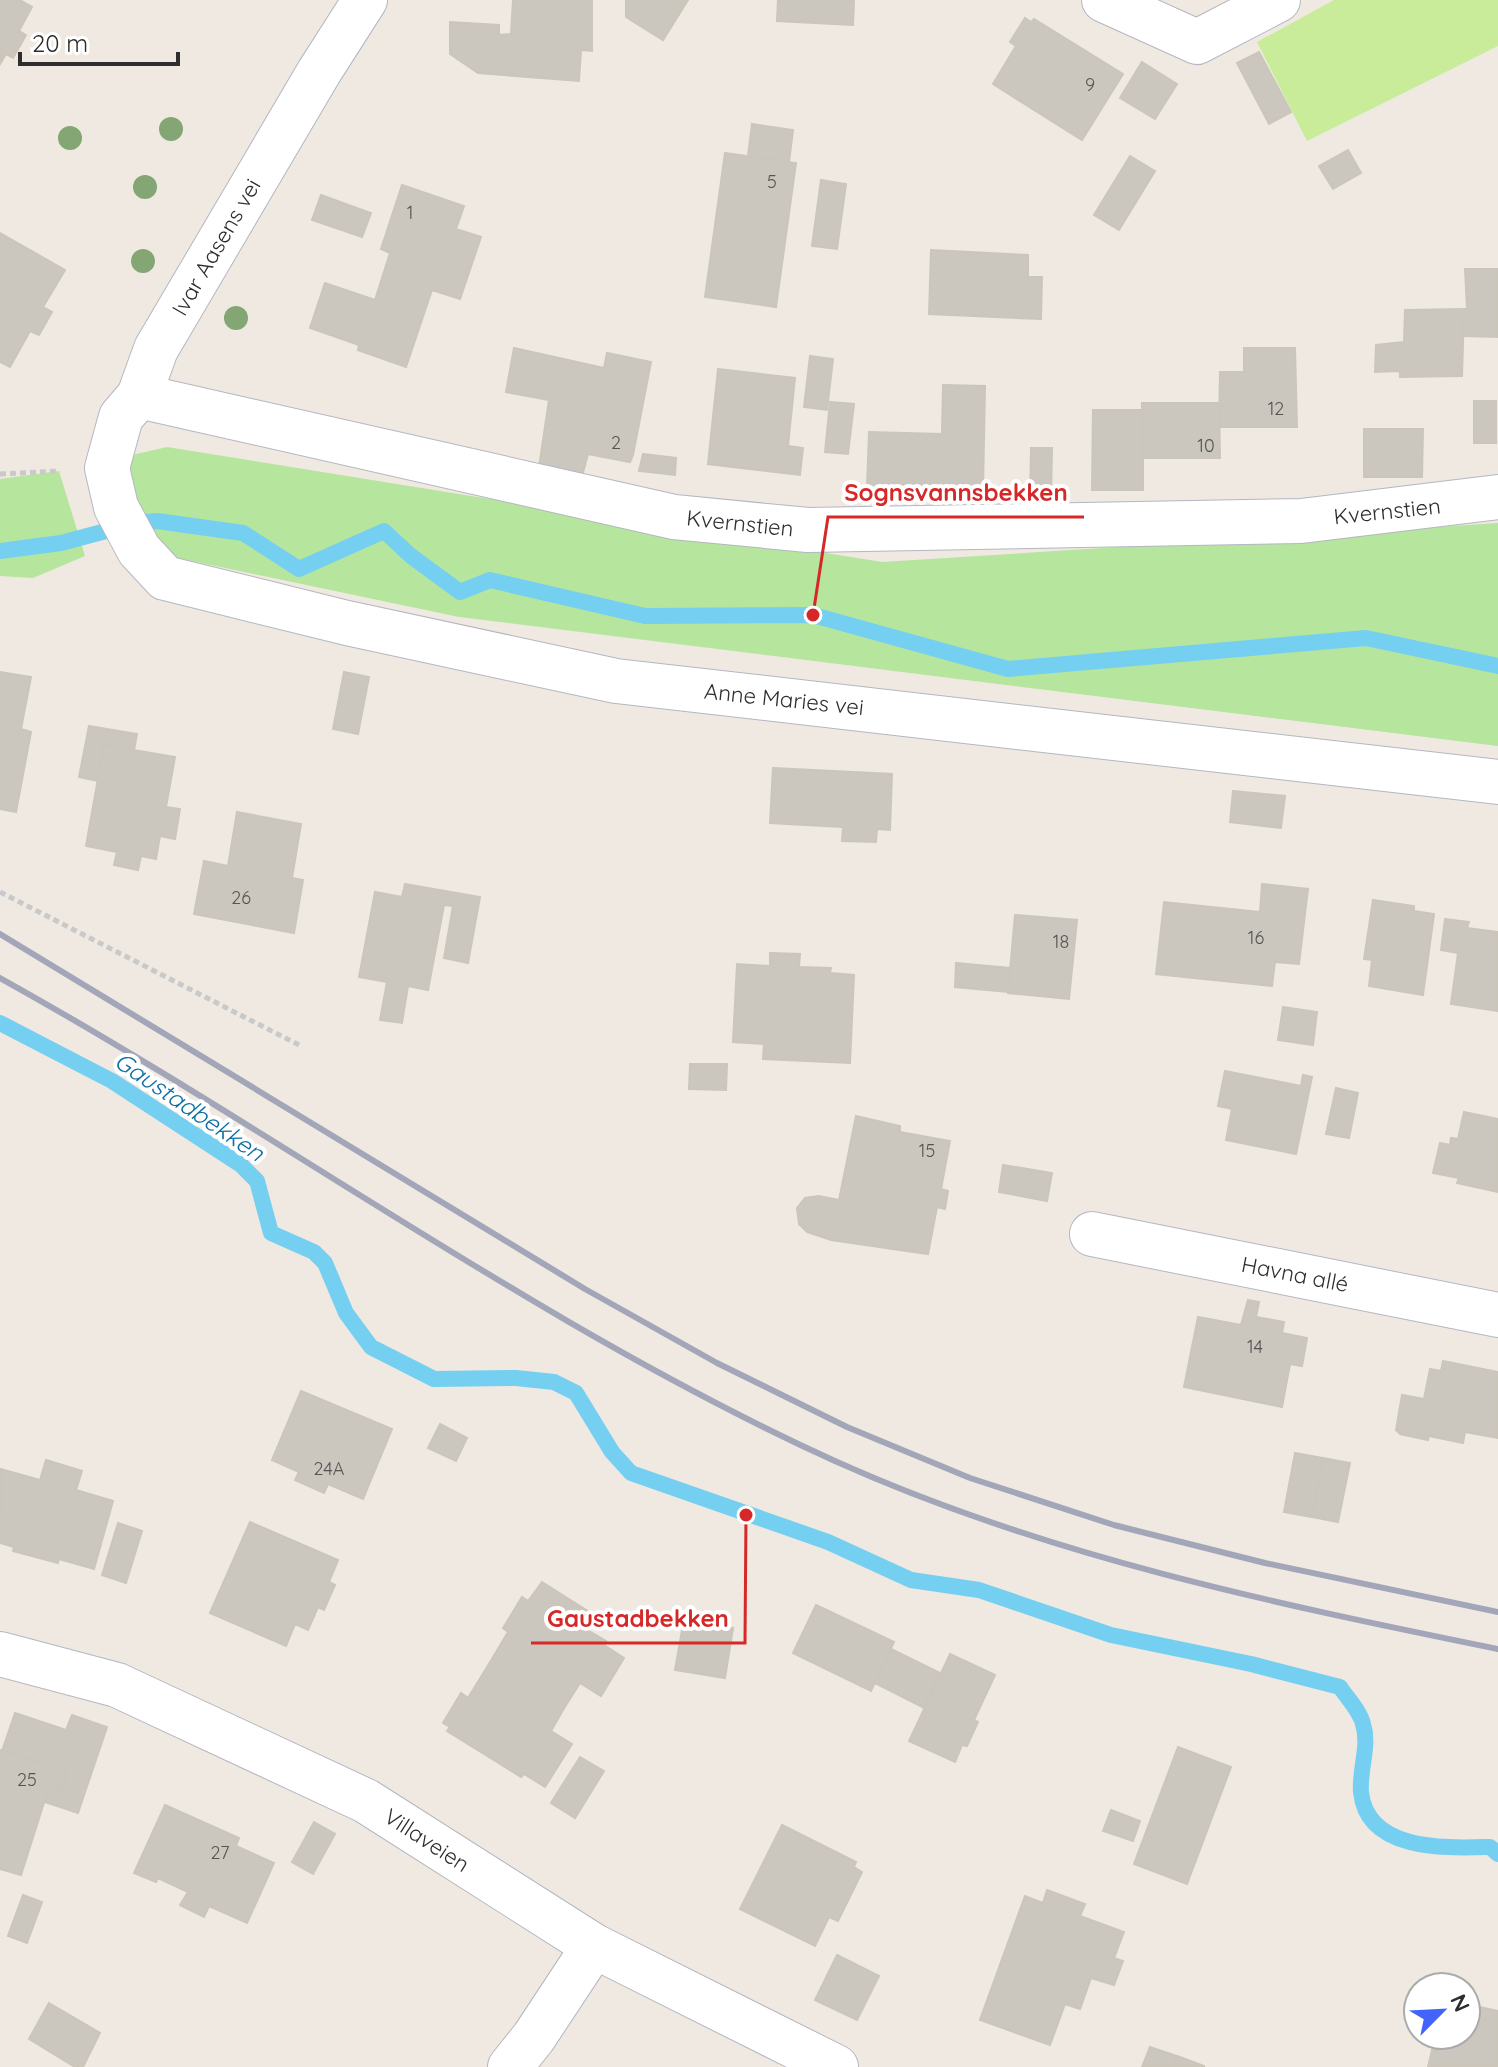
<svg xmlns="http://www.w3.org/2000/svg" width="1498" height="2067" viewBox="0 0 1498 2067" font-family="Quicksand,sans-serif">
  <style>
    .green { fill: #b6e59e }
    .pitch { fill: #c9ec9a }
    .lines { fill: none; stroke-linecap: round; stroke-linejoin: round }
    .stream { stroke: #75cff0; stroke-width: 16 }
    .building { fill: #cbc7bf; stroke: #cbc5ba; stroke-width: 2 }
    .minor-casing { stroke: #b4b7c1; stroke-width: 46 }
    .path { stroke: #c9c9c9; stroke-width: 5; stroke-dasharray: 6 4; stroke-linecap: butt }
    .minor { stroke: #fff; stroke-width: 44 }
    .rail { stroke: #a3a6b8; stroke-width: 6 }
    .tree { fill: #84a574 }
    .labels { text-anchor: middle; stroke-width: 8; stroke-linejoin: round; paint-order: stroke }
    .number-label { font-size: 18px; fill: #555452 }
    .street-label { font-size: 22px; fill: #2e2e2e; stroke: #fff }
    .water-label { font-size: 24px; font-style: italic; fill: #0d6fa3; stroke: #fff }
    .leader { fill: none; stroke: #d62828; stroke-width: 3 }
    .callout-dot { fill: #d62828; stroke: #fff; stroke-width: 3 }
    .callout-label { font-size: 24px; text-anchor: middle; font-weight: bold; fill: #d62828; stroke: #fff; stroke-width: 8; stroke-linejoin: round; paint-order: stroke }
  </style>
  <rect width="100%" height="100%" fill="#efe9e1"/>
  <g class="green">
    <path d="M167 447 882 562 1498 523V746L459 617 168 556 125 492 132 455Z"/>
    <path d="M59 471 85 556 33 578 0 576V479Z"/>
  </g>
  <path class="pitch" d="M1334 0H1498V46L1307 141 1257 42Z"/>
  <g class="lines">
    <g class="stream">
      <path d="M0 551 61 543 136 523 157 521 243 533 299 569 384 531 411 556 460 592 490 580 645 616 813 615 1008 669 1366 638 1498 666"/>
      <path d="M0 1023 112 1081 241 1165 257 1181 271 1233 314 1252 325 1263 346 1313 371 1347 434 1379 516 1378 554 1382 576 1393 612 1452 631 1473 828 1542 911 1580 979 1590 1111 1635 1251 1664 1340 1687C1347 1698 1360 1711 1363 1724 1370 1746 1359 1770 1361 1792 1367 1852 1447 1848 1490 1847L1498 1854"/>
    </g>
  </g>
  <g class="building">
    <path d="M0 0H20L32 7 19 31 26 35 13 58 6 54 0 64Z"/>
    <path d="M513 0H592V51L581 50 579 81 478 73 450 54V22L499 25V35L511 34Z"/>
    <path d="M626 0H688L663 40 626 17Z"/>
    <path d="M778 0H854L853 25 777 21Z"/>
    <path d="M1025 18 1031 22 1034 19 1123 74 1082 140 993 84 1016 46 1010 42Z"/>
    <path d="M1259 52 1291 112 1269 124 1237 63Z"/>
    <path d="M1142 62 1177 84 1155 119 1120 98Z"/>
    <path d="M752 124 793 130 789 162 748 156Z"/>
    <path d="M1348 150 1361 173 1333 189 1319 166Z"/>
    <path d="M725 153 796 163 776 307 705 297Z"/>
    <path d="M1130 156 1155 171 1119 230 1094 215Z"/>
    <path d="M821 180 846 184 837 249 812 246Z"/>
    <path d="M402 185 464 206 456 229 481 237 460 299 432 290 406 367 358 350 359 345 310 328 325 283 375 300 390 253 381 249Z"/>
    <path d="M321 195 371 213 362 237 312 220Z"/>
    <path d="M0 233 65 270 43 307 52 312 39 335 30 331 10 367 0 362Z"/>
    <path d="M931 250 1028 255V277H1042L1041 319 929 314Z"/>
    <path d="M1465 269H1498V337L1464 336V309H1467Z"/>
    <path d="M1464 309 1462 376 1400 377V371L1375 372 1376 345 1404 342 1405 310Z"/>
    <path d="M514 348 604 368 607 353 651 362 633 455 630 462 588 454 582 476 539 467 549 400 506 392Z"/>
    <path d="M1244 348H1295L1297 427H1219L1220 372H1244Z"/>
    <path d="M810 356 833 359 827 410 804 407Z"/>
    <path d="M718 369 795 378 788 446 803 448 800 475 708 464Z"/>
    <path d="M943 385 985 386 983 491 867 488 869 432 942 434Z"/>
    <rect x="1474" y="401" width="22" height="42"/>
    <path d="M830 402 854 404 848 454 825 452Z"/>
    <path d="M1142 403H1219L1220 458H1143Z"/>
    <path d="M1093 410H1143V490H1092Z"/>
    <path d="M1364 429H1423L1422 477H1364Z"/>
    <path d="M1031 448H1052L1051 500 1030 499Z"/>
    <path d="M643 454 676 458 675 475 639 471Z"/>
    <path d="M0 672 31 677 21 729 31 732 16 812 0 809Z"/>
    <path d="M344 672 369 677 358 734 333 729Z"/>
    <path d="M89 726 137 734 134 750 104 745 98 781 79 777Z"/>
    <path d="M104 745 175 757 166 807 180 809 175 839 160 836 156 859 141 856 138 870 114 865 117 852 86 846Z"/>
    <path d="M773 768 892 774 890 830 877 829 876 842 842 841 843 827 770 823Z"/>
    <path d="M1233 791 1285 796 1281 828 1230 822Z"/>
    <path d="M237 812 301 824 292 878 303 880 294 933 194 914 204 861 228 866Z"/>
    <path d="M405 884 480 897 468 963 444 958 453 906 444 905 428 990 408 986 402 1023 380 1020 387 982 359 977 375 892 402 897Z"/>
    <path d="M1262 884 1308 889 1299 964 1275 962 1272 986 1156 974 1164 902 1260 912Z"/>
    <path d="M1373 900 1414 906V911L1434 914 1423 995 1369 986 1372 960 1364 959Z"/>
    <path d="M1015 915 1077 920 1069 999 1008 993Z"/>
    <path d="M1445 919 1469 922 1467 928 1498 932V1011L1451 1004 1458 953 1441 950Z"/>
    <path d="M770 953 800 954 799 967 831 968 830 973 854 975 850 1063 763 1059 764 1044 733 1042 737 964 770 966Z"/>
    <path d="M956 963 1010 968 1008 992 955 987Z"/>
    <path d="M1283 1007 1317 1012 1313 1045 1278 1040Z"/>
    <path d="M690 1064H727L726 1090 689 1089Z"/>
    <path d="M1225 1071 1301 1086 1303 1075 1312 1077 1296 1154 1226 1140 1232 1109 1218 1106Z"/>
    <path d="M1336 1088 1358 1093 1349 1138 1326 1134Z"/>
    <path d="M1464 1112 1498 1119V1192L1457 1183 1459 1178 1433 1173 1440 1143 1450 1145 1451 1138 1458 1139Z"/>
    <path d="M856 1116 900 1126V1132L950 1141 941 1189 948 1191 945 1209 937 1207 928 1254 831 1240 807 1232 799 1224 797 1208 805 1198 819 1196 839 1200Z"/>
    <path d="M1003 1165 1052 1173 1047 1201 999 1192Z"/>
    <path d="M1248 1300 1259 1302 1256 1317 1284 1322 1282 1333 1307 1338 1302 1366 1290 1364 1282 1407 1184 1387 1198 1317 1241 1325Z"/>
    <path d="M1443 1361 1498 1372V1438L1465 1432 1463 1443 1429 1436 1428 1440 1400 1434 1396 1430 1402 1395 1424 1399 1430 1369 1441 1371Z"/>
    <path d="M301 1391 392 1429 363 1499 328 1484 324 1493 295 1480 299 1472 272 1460Z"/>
    <path d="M440 1424 467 1438 456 1461 428 1448Z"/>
    <path d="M1295 1453 1323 1458 1312 1517 1284 1512Z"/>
    <path d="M1323 1458 1350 1463 1338 1522 1312 1517Z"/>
    <path d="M46 1460 82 1471 76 1490 113 1501 94 1569 59 1559 58 1563 13 1551 14 1547 0 1543 1 1469 40 1480Z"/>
    <path d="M250 1522 338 1560 329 1582 335 1585 324 1610 318 1607 308 1630 295 1624 286 1646 210 1613Z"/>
    <path d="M118 1523 142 1531 126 1583 102 1575Z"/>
    <path d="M542 1582 591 1613 582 1627 606 1641 604 1645 624 1658 601 1696 580 1683 563 1710 489 1664 508 1632 503 1628 522 1597 528 1601Z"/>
    <path d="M816 1605 894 1642 871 1691 793 1653Z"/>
    <path d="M684 1619 733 1628 725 1678 675 1670Z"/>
    <path d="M891 1649 940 1673 924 1708 875 1683Z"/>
    <path d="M950 1654 995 1675 974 1720 978 1722 967 1746 962 1745 955 1762 909 1741Z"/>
    <path d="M489 1664 563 1710 551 1731 572 1744 545 1787 524 1774 521 1777 447 1731 450 1727 443 1723 461 1693 468 1698Z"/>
    <path d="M15 1713 66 1730 72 1715 107 1727 78 1813 45 1802 49 1787 61 1791 67 1770 2 1751Z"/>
    <path d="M1178 1747 1231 1767 1187 1884 1134 1864Z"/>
    <path d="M0 1750 67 1770 61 1791 49 1787 21 1875 0 1869Z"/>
    <path d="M580 1757 604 1771 575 1818 551 1803Z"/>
    <path d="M165 1805 239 1838 236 1846 274 1863 247 1923 209 1906 204 1917 180 1905 188 1892 158 1878 156 1882 134 1873Z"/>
    <path d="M1111 1810 1140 1821 1133 1841 1103 1831Z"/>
    <path d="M314 1822 335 1834 313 1874 292 1862Z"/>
    <path d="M782 1825 856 1862 854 1867 862 1872 838 1921 829 1917 815 1946 740 1909Z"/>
    <path d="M1047 1890 1085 1904 1080 1916 1124 1932 1114 1958 1123 1961 1114 1985 1091 1978 1080 2009 1065 2004 1050 2045 980 2020 1025 1896 1043 1903Z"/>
    <path d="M23 1895 42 1902 27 1943 8 1936Z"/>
    <path d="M837 1955 879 1976 857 2020 815 2000Z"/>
    <path d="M49 2003 100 2033 83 2067H75L29 2039Z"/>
    <path d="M1466 2004 1498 2011V2067H1428L1435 2037 1437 2035H1466Z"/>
    <path d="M1150 2047 1177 2056 1173 2067H1142Z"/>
    <path d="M1177 2056 1204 2066V2067H1173Z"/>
  </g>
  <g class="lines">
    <defs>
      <g id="minor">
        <path d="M365 0 319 72 156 349 139 396 121 417 107 468 116 507 139 550 165 578 347 623 616 681 1498 782"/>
        <path d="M1104 0 1197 42 1278 0"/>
        <path d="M139 396 674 517 808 530 1301 521 1498 497"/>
        <path d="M1092 1234 1498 1315"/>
        <path d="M0 1654 117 1685 366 1801 594 1946 836 2067"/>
        <path d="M510 2067 534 2037 594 1946"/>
      </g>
    </defs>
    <use href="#minor" class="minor-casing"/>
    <g class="path">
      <path d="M0 474 59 471"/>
      <path d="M0 892 301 1046"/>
    </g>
    <use href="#minor" class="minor"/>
    <g class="rail">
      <path d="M0 934 585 1289 717 1363 847 1427 970 1478 1114 1525 1265 1563 1498 1612"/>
      <path d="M0 978C281 1134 542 1328 835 1461 1046 1556 1272 1603 1498 1649"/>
    </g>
  </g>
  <g class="tree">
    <circle cx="171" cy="129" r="12"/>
    <circle cx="70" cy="138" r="12"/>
    <circle cx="145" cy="187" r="12"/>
    <circle cx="143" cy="261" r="12"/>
    <circle cx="236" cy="318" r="12"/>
  </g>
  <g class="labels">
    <g class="number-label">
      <text x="1090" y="91">9</text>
      <text x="772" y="188">5</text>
      <text x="410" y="219">1</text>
      <text x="1276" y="415">12</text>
      <text x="616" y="449">2</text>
      <text x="1206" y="452">10</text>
      <text x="241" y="904">26</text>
      <text x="1256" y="944">16</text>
      <text x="1061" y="948">18</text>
      <text x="927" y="1157">15</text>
      <text x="1255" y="1353">14</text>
      <text x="329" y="1475">24A</text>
      <text x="27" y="1786">25</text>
      <text x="220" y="1859">27</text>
    </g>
    <g class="street-label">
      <text transform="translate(216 247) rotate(-60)" y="8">Ivar Aasens vei</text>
      <text transform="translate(1387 511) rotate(-6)" y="8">Kvernstien</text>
      <text transform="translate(740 523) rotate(6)" y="8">Kvernstien</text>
      <text transform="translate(784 699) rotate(6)" y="8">Anne Maries vei</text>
      <text transform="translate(1295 1274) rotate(11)" y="8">Havna allé</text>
      <text transform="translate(427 1840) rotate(33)" y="8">Villaveien</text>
    </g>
    <g class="water-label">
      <text transform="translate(189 1107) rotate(34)" y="8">Gaustadbekken</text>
    </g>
  </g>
  <path class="leader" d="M813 615L828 517H1084M746 1515L745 1643H531"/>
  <g class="callout-dot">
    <circle cx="813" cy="615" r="8"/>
    <circle cx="746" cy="1515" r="8"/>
  </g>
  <g class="callout-label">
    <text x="956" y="501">Sognsvannsbekken</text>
    <text x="638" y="1627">Gaustadbekken</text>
  </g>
  <g transform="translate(1442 2011) rotate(66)"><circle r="38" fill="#ffffff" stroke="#ababab" stroke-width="2"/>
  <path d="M0-6L14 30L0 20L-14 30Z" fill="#4264fb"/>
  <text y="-12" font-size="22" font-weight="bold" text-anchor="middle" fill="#2e2e2e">N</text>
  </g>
  <path d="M20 52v12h158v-12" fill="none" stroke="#2e2e2e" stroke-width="4"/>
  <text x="32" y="52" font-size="24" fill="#2e2e2e" stroke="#ffffff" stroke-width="6" paint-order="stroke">20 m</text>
</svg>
